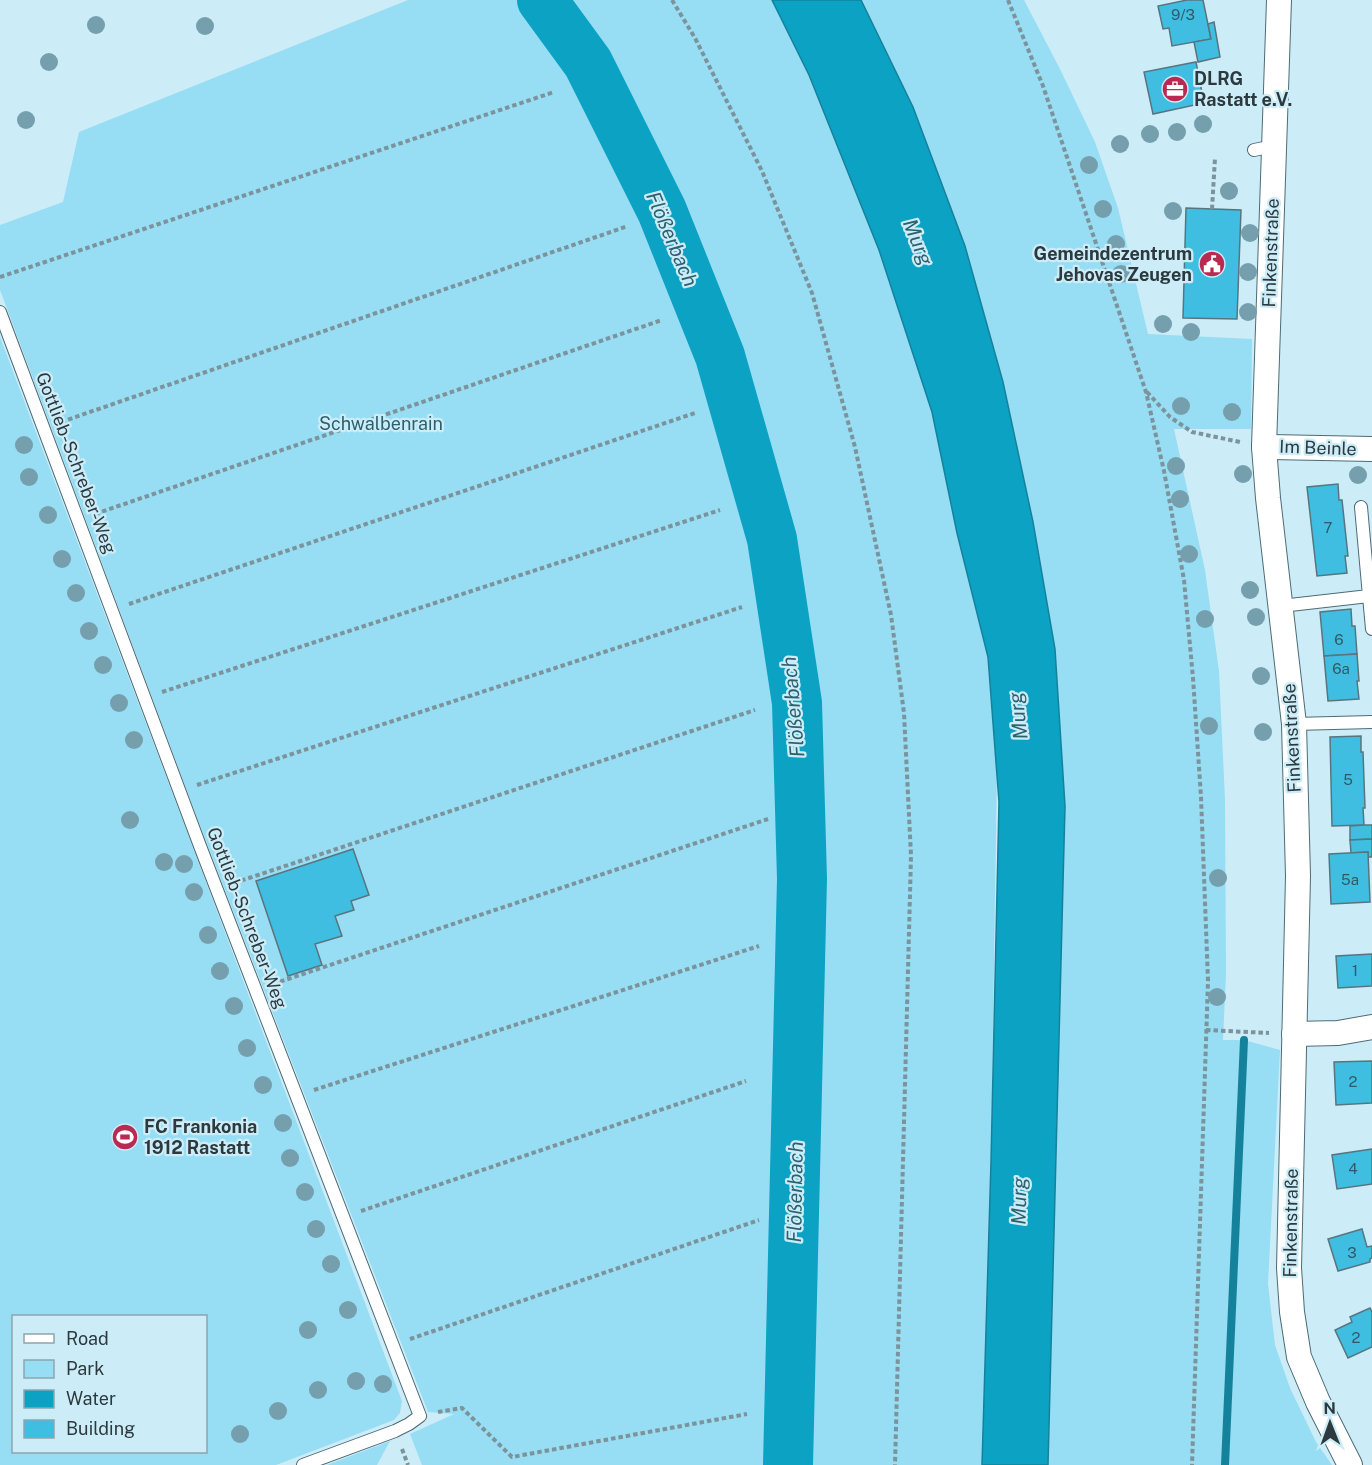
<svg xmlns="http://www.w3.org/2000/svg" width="1372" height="1465" viewBox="0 0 1372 1465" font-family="'Public Sans',sans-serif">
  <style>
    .green { fill: #97ddf4; fill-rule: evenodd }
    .water { fill: #0ba2c4; stroke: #15829c; stroke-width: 1.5 }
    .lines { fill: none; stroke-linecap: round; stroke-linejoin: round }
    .stream { stroke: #15829c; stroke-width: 8 }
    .river { stroke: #0ba2c4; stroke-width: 50 }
    .building { fill: #3fbee1; stroke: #58757f; stroke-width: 1.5 }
    .service-casing { stroke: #4d6b75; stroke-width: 14 }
    .minor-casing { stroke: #4d6b75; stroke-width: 26 }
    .path { stroke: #7c939b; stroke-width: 4; stroke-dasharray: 4.5 3; stroke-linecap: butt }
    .service { stroke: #fff; stroke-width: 12 }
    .minor { stroke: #fff; stroke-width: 24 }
    .tree { fill: #759fad }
    .labels { text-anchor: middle; stroke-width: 4.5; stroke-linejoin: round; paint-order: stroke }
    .number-label { font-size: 15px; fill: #315a67 }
    .poi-label { font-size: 18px; font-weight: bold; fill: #2c393e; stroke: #ccedf8; text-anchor: start }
    .street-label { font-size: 18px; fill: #2c393e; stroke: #ccedf8 }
    .park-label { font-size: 18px; fill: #2d606f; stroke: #ccedf8 }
    .water-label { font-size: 20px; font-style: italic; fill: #2d606f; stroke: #ccedf8 }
  </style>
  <rect width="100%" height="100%" fill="#ccedf8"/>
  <g class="green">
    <path d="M408 0H534L549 21 654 215 708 363 760 541 787 703 796 880 792 1058 779 1465H422L410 1434 454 1414 428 1412 199 823 0 290V225L63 202 79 132Z"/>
    <path d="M555 0H772L809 75 879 250 932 412 957 533 988 657 997 767 991 1162 982 1465H797L812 884 806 702 780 540 729 358 670 211 597 62Z"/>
    <path d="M861 0H1024L1060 69 1095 142 1118 208 1148 334 1252 339 1251 429H1174L1205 570 1219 671 1225 800 1226 974 1223 1040H1244L1280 1050 1268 1284 1275 1345 1290 1388 1316 1442 1332 1465H1048L1065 806 1055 649 1033 522 965 246 913 107Z"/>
    <path d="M0 337 402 1401 400 1413 394 1420 276 1465H0ZM14 1316H206V1452H14Z"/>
    <path d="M390 1441 377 1465H327Z"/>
  </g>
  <path class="water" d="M772 0H861L913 107 965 246 1003 382 1033 522 1055 649 1065 806 1048 1465H982L991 1162 999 802 988 657 957 533 932 412 879 250 809 75Z"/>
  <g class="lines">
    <path class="stream" d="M1225 1465 1244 1040"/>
    <path class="river" d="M542 0 588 63 662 211 720 356 772 539 797 703 802 879 788 1465"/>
  </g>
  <g class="building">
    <path d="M1187 0H1203L1211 39 1172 46 1169 28 1163 29 1158 6Z"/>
    <path d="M1214 22 1220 57 1198 62 1194 42 1211 39 1208 24Z"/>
    <path d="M1196 62 1204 103 1153 114 1144 72Z"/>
    <path d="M1186 208 1241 210 1237 319 1183 318Z"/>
    <path d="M1338 484 1339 500H1342L1348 556H1345L1347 573 1317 576 1307 487Z"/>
    <path d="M1351 609 1352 626H1355L1357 654 1324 656 1320 612Z"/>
    <path d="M1357 654 1359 681H1357L1359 699 1328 701 1324 656Z"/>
    <path d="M1361 736V752H1363L1365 808H1363L1364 825 1332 826 1330 737Z"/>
    <path d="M1364 825H1372V839L1350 840V826Z"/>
    <path d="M1372 839V857H1368V852L1351 853 1350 840Z"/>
    <path d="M353 849 369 895 351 901 354 910 335 916 342 936 315 944 322 965 288 976 256 881Z"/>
    <path d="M1368 852 1370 902 1331 904 1329 854Z"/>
    <path d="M1372 954V986L1338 988 1336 956Z"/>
    <path d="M1372 1061V1103L1336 1105 1334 1062Z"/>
    <path d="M1372 1149V1184L1337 1189 1332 1155Z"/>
    <path d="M1362 1229 1367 1247 1372 1246V1258L1370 1259V1262L1338 1271 1328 1239Z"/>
    <path d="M1370 1308 1372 1312V1347L1348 1358 1335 1330 1352 1322 1350 1317Z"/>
  </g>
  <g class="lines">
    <defs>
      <g id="service">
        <path d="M1254 150 1274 146"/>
        <path d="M0 312 200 846 420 1416 409 1424 395 1431 303 1465"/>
        <path d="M1369 596 1372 629"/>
        <path d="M1281 606 1369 596 1361 507"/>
        <path d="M1294 724 1372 722"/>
      </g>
      <g id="minor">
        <path d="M1279 0 1264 447 1268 498 1294 724 1298 876 1289 1268 1292 1312 1299 1357 1318 1402 1350 1465"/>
        <path d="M1264 447 1372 449"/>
        <path d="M1294 1034 1338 1033 1372 1027"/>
      </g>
    </defs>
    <use href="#service" class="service-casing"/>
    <use href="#minor" class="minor-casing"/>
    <g class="path">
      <path d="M672 0 695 38 762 171 812 293 855 447 891 615 904 713 911 856 895 1465"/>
      <path d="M1008 0 1043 86 1146 392 1164 471 1184 580 1193 678 1201 797 1208 981 1192 1465"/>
      <path d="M1212 209 1215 158"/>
      <path d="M0 277 554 92"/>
      <path d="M1147 392 1170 417 1192 432 1240 442"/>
      <path d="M61 422 628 226"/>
      <path d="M95 514 662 320"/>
      <path d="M129 604 695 413"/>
      <path d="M162 692 720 510"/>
      <path d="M197 785 742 607"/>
      <path d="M234 883 755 710"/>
      <path d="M273 984 768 819"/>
      <path d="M1206 1030 1269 1033"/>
      <path d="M314 1090 759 946"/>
      <path d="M361 1211 746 1081"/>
      <path d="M410 1339 759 1220"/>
      <path d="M438 1412 462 1408 512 1457 747 1414"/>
      <path d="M402 1449 408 1465"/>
    </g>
    <use href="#service" class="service"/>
    <use href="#minor" class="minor"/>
  </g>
  <g class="tree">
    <circle cx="96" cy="25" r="9"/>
    <circle cx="205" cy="26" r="9"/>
    <circle cx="49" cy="62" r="9"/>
    <circle cx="26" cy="120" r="9"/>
    <circle cx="1203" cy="124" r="9"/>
    <circle cx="1177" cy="132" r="9"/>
    <circle cx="1150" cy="134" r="9"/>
    <circle cx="1120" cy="144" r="9"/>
    <circle cx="1089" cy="165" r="9"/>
    <circle cx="1229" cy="191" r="9"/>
    <circle cx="1103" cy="209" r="9"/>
    <circle cx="1173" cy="211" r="9"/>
    <circle cx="1250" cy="233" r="9"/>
    <circle cx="1116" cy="244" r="9"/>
    <circle cx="1248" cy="272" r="9"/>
    <circle cx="1121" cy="274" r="9"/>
    <circle cx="1248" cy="312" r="9"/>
    <circle cx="1163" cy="324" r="9"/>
    <circle cx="1191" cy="332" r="9"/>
    <circle cx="1181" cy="406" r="9"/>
    <circle cx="1232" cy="412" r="9"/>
    <circle cx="24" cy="445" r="9"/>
    <circle cx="1176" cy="466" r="9"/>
    <circle cx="1243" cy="474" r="9"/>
    <circle cx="1358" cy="475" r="9"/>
    <circle cx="29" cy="477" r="9"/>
    <circle cx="1180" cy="499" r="9"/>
    <circle cx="48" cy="515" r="9"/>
    <circle cx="1189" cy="554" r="9"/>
    <circle cx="62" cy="559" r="9"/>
    <circle cx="1250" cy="590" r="9"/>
    <circle cx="76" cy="593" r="9"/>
    <circle cx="1256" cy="617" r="9"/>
    <circle cx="1205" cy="619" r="9"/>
    <circle cx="89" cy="631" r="9"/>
    <circle cx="103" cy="665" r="9"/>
    <circle cx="1261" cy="676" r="9"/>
    <circle cx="119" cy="703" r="9"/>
    <circle cx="1209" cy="726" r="9"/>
    <circle cx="1263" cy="732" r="9"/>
    <circle cx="134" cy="740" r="9"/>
    <circle cx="130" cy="820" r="9"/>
    <circle cx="164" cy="862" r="9"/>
    <circle cx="184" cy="864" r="9"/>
    <circle cx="1218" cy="878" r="9"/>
    <circle cx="194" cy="892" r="9"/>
    <circle cx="208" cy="935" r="9"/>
    <circle cx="220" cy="971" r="9"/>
    <circle cx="1217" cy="997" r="9"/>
    <circle cx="234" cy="1006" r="9"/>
    <circle cx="247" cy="1048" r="9"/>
    <circle cx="263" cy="1085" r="9"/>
    <circle cx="283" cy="1123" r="9"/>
    <circle cx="290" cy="1158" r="9"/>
    <circle cx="305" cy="1192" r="9"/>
    <circle cx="316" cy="1229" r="9"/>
    <circle cx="331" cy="1264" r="9"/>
    <circle cx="348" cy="1310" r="9"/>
    <circle cx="308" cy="1330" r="9"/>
    <circle cx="356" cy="1381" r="9"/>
    <circle cx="383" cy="1384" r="9"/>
    <circle cx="318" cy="1390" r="9"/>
    <circle cx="278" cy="1411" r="9"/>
    <circle cx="240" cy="1434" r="9"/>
  </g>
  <defs>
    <symbol id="office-disc" viewBox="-11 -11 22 22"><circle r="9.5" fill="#b92951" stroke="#ccedf8"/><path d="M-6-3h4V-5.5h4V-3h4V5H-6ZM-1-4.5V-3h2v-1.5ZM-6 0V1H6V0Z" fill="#fff"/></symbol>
    <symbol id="civic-disc" viewBox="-11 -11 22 22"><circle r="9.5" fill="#b92951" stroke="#ccedf8"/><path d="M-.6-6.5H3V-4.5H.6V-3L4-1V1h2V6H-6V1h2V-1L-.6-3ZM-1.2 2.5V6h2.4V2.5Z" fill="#fff"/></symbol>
    <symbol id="stadium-disc" viewBox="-11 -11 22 22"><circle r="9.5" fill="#b92951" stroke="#ccedf8"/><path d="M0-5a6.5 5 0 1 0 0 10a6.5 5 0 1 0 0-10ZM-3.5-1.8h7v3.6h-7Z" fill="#fff"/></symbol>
  </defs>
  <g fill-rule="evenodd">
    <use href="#office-disc" x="1160" y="74" width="30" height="30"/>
    <use href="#civic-disc" x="1197" y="249" width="30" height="30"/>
    <use href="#stadium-disc" x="110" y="1122" width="30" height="30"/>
  </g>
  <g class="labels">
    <g class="number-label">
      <text x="1183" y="20">9/3</text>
      <text x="1328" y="533">7</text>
      <text x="1339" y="645">6</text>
      <text x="1341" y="674">6a</text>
      <text x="1348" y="785">5</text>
      <text x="1350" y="885">5a</text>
      <text x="1355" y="976">1</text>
      <text x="1353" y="1087">2</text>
      <text x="1353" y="1174">4</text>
      <text x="1352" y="1258">3</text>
      <text x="1356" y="1343">2</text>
    </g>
    <g class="poi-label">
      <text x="1194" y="85">DLRG<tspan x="1194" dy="21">Rastatt e.V.</tspan></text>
      <text x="1192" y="260" text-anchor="end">Gemeindezentrum<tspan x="1192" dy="21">Jehovas Zeugen</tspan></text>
      <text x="144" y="1133">FC Frankonia<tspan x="144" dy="21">1912 Rastatt</tspan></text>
    </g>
    <g class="street-label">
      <text transform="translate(1271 253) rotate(-88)" y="6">Finkenstraße</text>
      <text transform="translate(1318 448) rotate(2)" y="6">Im Beinle</text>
      <text transform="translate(76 463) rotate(69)" y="6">Gottlieb-Schreber-Weg</text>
      <text transform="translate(1292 738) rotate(-93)" y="6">Finkenstraße</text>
      <text transform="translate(247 918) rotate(69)" y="6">Gottlieb-Schreber-Weg</text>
      <text transform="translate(1291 1223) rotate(-89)" y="6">Finkenstraße</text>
    </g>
    <g class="park-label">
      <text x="381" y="430">Schwalbenrain</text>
    </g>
    <g class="water-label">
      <text transform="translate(672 239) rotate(67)" y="7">Flößerbach</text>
      <text transform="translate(918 242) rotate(68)" y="7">Murg</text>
      <text transform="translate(793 707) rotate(-95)" y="7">Flößerbach</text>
      <text transform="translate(1018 716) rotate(-97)" y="7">Murg</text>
      <text transform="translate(795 1192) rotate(-89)" y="7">Flößerbach</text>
      <text transform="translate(1019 1201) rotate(-89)" y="7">Murg</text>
    </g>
  </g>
  <rect x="12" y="1315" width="195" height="138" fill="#ccedf8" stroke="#8ca5ae" stroke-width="1.5"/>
  <rect x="24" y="1334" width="30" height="9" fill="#ffffff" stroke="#8ca5ae" stroke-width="1.5"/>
  <text x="66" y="1345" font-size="18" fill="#2c393e">Road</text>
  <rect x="24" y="1360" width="30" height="18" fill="#97ddf4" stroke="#8ca5ae" stroke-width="1.5"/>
  <text x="66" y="1375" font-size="18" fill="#2c393e">Park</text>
  <rect x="24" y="1390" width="30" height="18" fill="#0ba2c4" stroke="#8ca5ae" stroke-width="1.5"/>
  <text x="66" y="1405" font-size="18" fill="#2c393e">Water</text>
  <rect x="24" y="1420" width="30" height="18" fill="#3fbee1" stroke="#8ca5ae" stroke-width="1.5"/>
  <text x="66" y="1435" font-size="18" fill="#2c393e">Building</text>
  <g transform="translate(1330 1423) rotate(359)" stroke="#ccedf8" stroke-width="4.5" paint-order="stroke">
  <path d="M0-4.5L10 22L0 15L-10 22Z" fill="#2c393e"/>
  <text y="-9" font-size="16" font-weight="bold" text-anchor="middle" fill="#2c393e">N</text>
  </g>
</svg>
